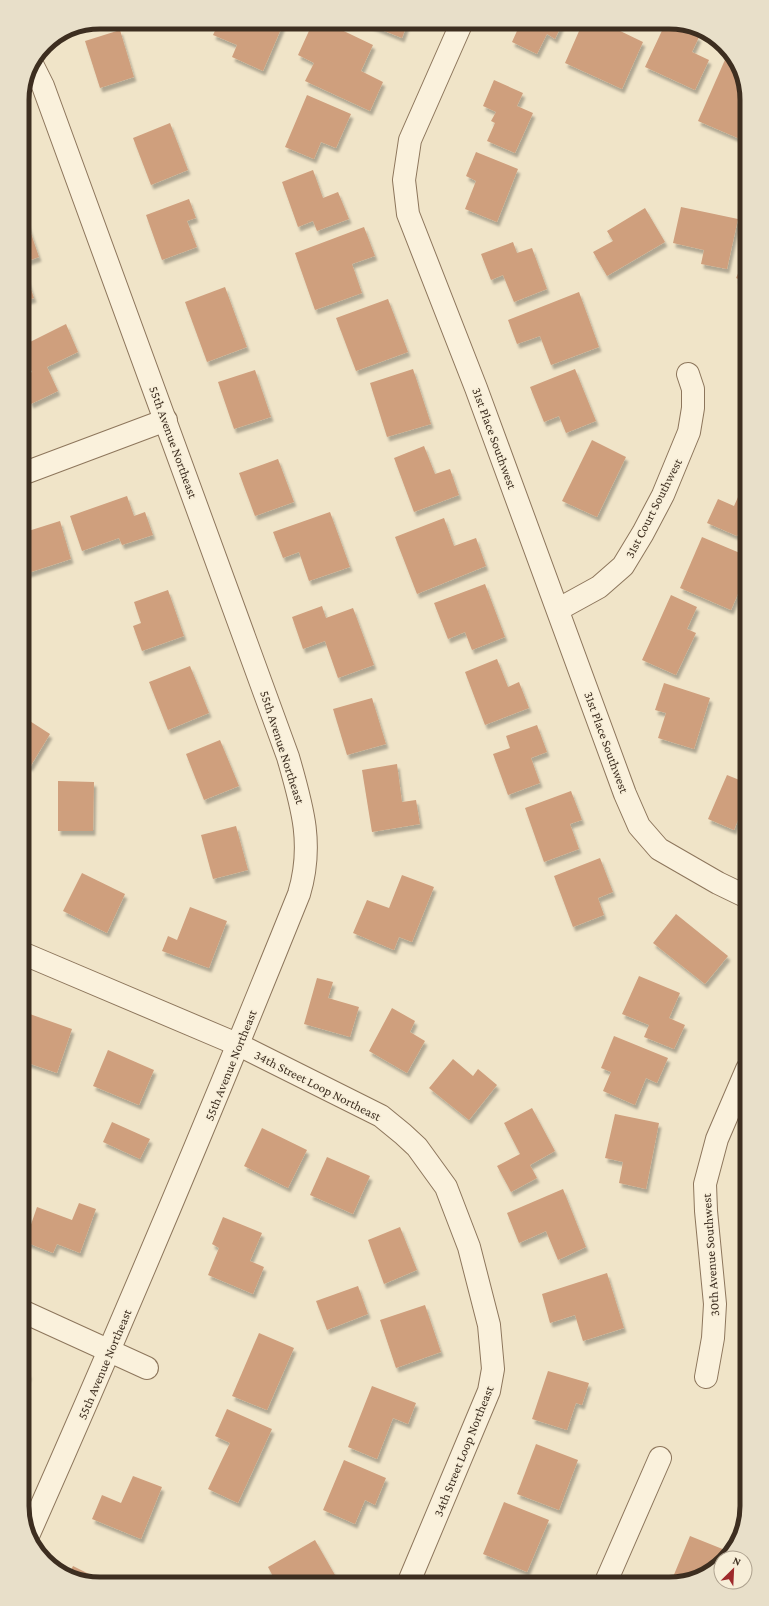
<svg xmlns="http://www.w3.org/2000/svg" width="769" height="1606" viewBox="0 0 769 1606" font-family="'Crimson Pro',serif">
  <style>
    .building { fill: #cf9f7d; filter: url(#shadow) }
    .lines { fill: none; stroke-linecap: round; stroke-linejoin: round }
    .minor-casing { stroke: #8d765c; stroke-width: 24 }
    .minor { stroke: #faf1dc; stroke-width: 22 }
    .labels { text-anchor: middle; stroke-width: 3; stroke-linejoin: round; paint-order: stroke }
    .street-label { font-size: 13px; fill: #3d2e20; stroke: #f7eed8 }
    .rim { fill: none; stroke: #3d2e20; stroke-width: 5 }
  </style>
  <defs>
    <filter id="shadow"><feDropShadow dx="2.5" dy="4.5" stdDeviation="1" flood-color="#0004"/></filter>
  </defs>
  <rect width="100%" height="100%" fill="#f0e4c8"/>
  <g class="building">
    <path d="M219 22H284L263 71 232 57 237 45 213 35Z"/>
    <path d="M313 22H325L373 45 361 71 383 82 370 111 305 81 314 63 298 55Z"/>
    <path d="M362 22H408L402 38Z"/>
    <path d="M521 22H563L555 39 547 34 537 54 512 42Z"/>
    <path d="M583 22H617L614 28 643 42 622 89 565 63Z"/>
    <path d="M666 22 699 37 692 52 709 60 695 90 645 67Z"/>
    <path d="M120 30 134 77 100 88 85 41Z"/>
    <path d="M728 53 741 70 747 100V142L698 121Z"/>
    <path d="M494 80 523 93 517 106 533 113 515 153 487 141 495 123 491 121 496 112 483 106Z"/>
    <path d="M307 95 351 114 336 148 321 142 314 159 285 147Z"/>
    <path d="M170 123 188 170 151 185 133 138Z"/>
    <path d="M476 152 518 169 497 222 465 209 476 181 466 176Z"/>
    <path d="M313 170 323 198 338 192 349 219 317 231 313 221 298 227 282 182Z"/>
    <path d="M189 199 196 218 187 221 197 247 162 260 146 215Z"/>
    <path d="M681 207 738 219 727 269 701 264 704 250 673 243Z"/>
    <path d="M645 208 665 242 607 276 593 252 613 241 607 231Z"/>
    <path d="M27 222 39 257 22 263V224Z"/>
    <path d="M364 227 375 256 352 264 362 293 315 310 295 253Z"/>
    <path d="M513 242 517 253 532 248 547 289 514 302 503 275 491 280 481 254Z"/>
    <path d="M747 254V283L736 278Z"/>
    <path d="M22 264 34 298 22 302Z"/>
    <path d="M225 287 247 347 207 362 185 302Z"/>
    <path d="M579 292 599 347 551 365 540 336 517 344 508 320Z"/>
    <path d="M388 299 408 352 356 371 336 318Z"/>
    <path d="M66 324 78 352 47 367 58 391 31 404 22 384V377L32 372 22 352V346Z"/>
    <path d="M413 369 431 424 387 437 370 383Z"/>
    <path d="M575 369 596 421 566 433 559 416 544 422 530 387Z"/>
    <path d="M255 370 271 417 234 429 218 382Z"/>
    <path d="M592 440 626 457 597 517 562 501Z"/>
    <path d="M424 446 435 474 450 469 459 495 414 512 394 458Z"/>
    <path d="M278 459 294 502 255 516 239 473Z"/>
    <path d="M747 477V528L742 526 737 536 707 523 718 499 734 506Z"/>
    <path d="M127 496 134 516 145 512 153 535 122 545 119 538 82 551 70 516Z"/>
    <path d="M330 512 350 567 309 581 299 552 283 558 273 532Z"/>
    <path d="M444 518 454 546 476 538 486 566 417 594 395 537Z"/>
    <path d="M60 521 71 559 25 574 22 564V533Z"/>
    <path d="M702 537 747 556V573L731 610 680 588Z"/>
    <path d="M485 584 505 637 472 650 465 632 448 639 434 603Z"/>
    <path d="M168 590 184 636 142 651 133 626 141 623 134 602Z"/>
    <path d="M671 595 697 607 687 629 696 633 676 675 642 660Z"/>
    <path d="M322 606 326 618 353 608 374 665 338 678 325 641 303 649 292 617Z"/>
    <path d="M497 659 508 687 519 682 529 708 485 725 465 672Z"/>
    <path d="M190 666 209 713 168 730 149 682Z"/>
    <path d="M664 683 710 698 694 749 658 738 666 713 655 710Z"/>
    <path d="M372 698 386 744 347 755 333 709Z"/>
    <path d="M22 716 50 734 30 767 22 762Z"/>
    <path d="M537 725 547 752 531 758 540 783 508 795 493 754 510 748 506 736Z"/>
    <path d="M220 740 239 786 204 800 186 754Z"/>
    <path d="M397 764 402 802 416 800 420 824 372 832 362 770Z"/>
    <path d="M727 775 747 783V823L738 820 734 830 708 819Z"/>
    <path d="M58 781 94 782 93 831H58Z"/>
    <path d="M571 791 582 820 570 824 579 849 544 862 525 808Z"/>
    <path d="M236 826 248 870 213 879 201 835Z"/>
    <path d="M600 858 613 892 598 898 604 915 573 927 554 876Z"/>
    <path d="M82 873 125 894 107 933 63 911Z"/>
    <path d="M402 875 434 887 412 942 399 937 394 950 353 933 367 900 389 908Z"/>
    <path d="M190 907 227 921 209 968 162 951 168 936 177 940Z"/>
    <path d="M676 914 728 956 705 984 653 943Z"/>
    <path d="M639 976 680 993 669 1018 685 1025 674 1049 644 1037 649 1025 622 1014Z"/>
    <path d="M317 978 333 982 328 998 359 1007 350 1037 304 1024Z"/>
    <path d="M392 1008 415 1021 410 1032 425 1041 407 1073 369 1051Z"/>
    <path d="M27 1013 72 1029 57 1073 22 1061V1028Z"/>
    <path d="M614 1036 668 1058 657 1083 646 1078 635 1105 603 1091 611 1072 601 1068Z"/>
    <path d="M108 1050 154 1070 139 1105 93 1086Z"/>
    <path d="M453 1059 473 1076 478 1069 497 1085 469 1120 429 1088Z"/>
    <path d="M532 1108 555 1151 530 1165 537 1178 511 1192 497 1166 520 1154 504 1123Z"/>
    <path d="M615 1114 659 1123 646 1189 619 1183 623 1162 605 1158Z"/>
    <path d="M112 1122 150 1139 140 1159 103 1142Z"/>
    <path d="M262 1128 307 1150 288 1188 244 1166Z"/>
    <path d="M327 1157 370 1176 353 1214 310 1195Z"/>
    <path d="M563 1189 586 1247 558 1260 546 1231 519 1243 507 1213Z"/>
    <path d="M79 1203 96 1209 80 1253 57 1244 53 1253 25 1242 37 1207 72 1220Z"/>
    <path d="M223 1217 262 1233 250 1261 264 1267 253 1294 208 1275 219 1248 212 1244Z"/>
    <path d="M400 1227 417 1270 384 1284 368 1240Z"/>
    <path d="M607 1273 624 1328 583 1341 575 1315 550 1323 542 1294Z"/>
    <path d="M358 1286 368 1314 327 1330 316 1301Z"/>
    <path d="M425 1305 441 1352 396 1368 380 1320Z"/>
    <path d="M259 1333 294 1348 267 1410 232 1396Z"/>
    <path d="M22 1371 29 1374 22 1390Z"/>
    <path d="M548 1371 589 1383 582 1405 576 1403 567 1430 532 1419Z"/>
    <path d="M372 1386 416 1403 408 1424 393 1418 377 1459 348 1447Z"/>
    <path d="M227 1409 272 1429 238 1503 208 1489 230 1443 215 1436Z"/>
    <path d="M536 1444 578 1460 559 1510 517 1494Z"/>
    <path d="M344 1460 386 1478 375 1505 365 1500 355 1524 323 1510Z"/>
    <path d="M133 1476 162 1487 141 1539 92 1519 102 1495 121 1503Z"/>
    <path d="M504 1502 549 1520 527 1572 483 1554Z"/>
    <path d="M690 1536 730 1552 721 1558 699 1578 683 1581 673 1577Z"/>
    <path d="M315 1540 335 1575 324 1584H277L268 1567Z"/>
    <path d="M73 1566 93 1576 90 1582 69 1574Z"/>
    <path d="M253 1576 258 1584H241Z"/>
  </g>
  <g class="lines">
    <defs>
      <g id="minor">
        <path d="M462 22 410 140 404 180 408 214 476 388 625 794 639 826 659 849 718 883 747 897"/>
        <path d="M22 474 166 420"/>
        <path d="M559 609 599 587 623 566 643 533 663 495 689 432 693 408V389L688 374"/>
        <path d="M22 953 239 1045 381 1116 403 1134 417 1147 446 1187 469 1247 489 1325 493 1369 489 1391 408 1584"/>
        <path d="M22 1311 147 1368"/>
        <path d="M706 1377 713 1338 715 1304 706 1211 705 1184 717 1139 747 1069"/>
        <path d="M28 1536C122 1324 212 1110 299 894 314 844 302 806 288 757L43 86 32 64"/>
        <path d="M605 1584 660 1458"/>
      </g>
    </defs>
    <use href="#minor" class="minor-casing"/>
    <use href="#minor" class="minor"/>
  </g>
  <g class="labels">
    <g class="street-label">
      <text transform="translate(495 438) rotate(70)" y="5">31st Place Southwest</text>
      <text transform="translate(174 442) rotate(70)" y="5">55th Avenue Northeast</text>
      <text transform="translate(653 508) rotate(-63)" y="5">31st Court Southwest</text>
      <text transform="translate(607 742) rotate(70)" y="5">31st Place Southwest</text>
      <text transform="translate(283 747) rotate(72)" y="5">55th Avenue Northeast</text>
      <text transform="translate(230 1065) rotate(-68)" y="5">55th Avenue Northeast</text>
      <text transform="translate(318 1085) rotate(27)" y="5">34th Street Loop Northeast</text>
      <text transform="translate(710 1255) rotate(-94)" y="5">30th Avenue Southwest</text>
      <text transform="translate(104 1364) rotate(-67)" y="5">55th Avenue Northeast</text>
      <text transform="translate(463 1451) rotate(-68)" y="5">34th Street Loop Northeast</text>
    </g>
  </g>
  <path d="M0 0H769V1606H0ZM100 29H669A71 71 0 0 1 740 100V1506A71 71 0 0 1 669 1577H100A71 71 0 0 1 29 1506V100A71 71 0 0 1 100 29Z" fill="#e8dfc9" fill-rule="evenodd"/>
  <path class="rim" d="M100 29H669A71 71 0 0 1 740 100V1506A71 71 0 0 1 669 1577H100A71 71 0 0 1 29 1506V100A71 71 0 0 1 100 29Z"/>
  <g transform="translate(733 1570) rotate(24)"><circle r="19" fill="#f7eed8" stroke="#ada18e"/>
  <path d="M0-3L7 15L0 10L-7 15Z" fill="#9e2a2b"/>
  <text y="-6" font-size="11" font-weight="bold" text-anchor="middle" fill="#3d2e20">N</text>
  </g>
</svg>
